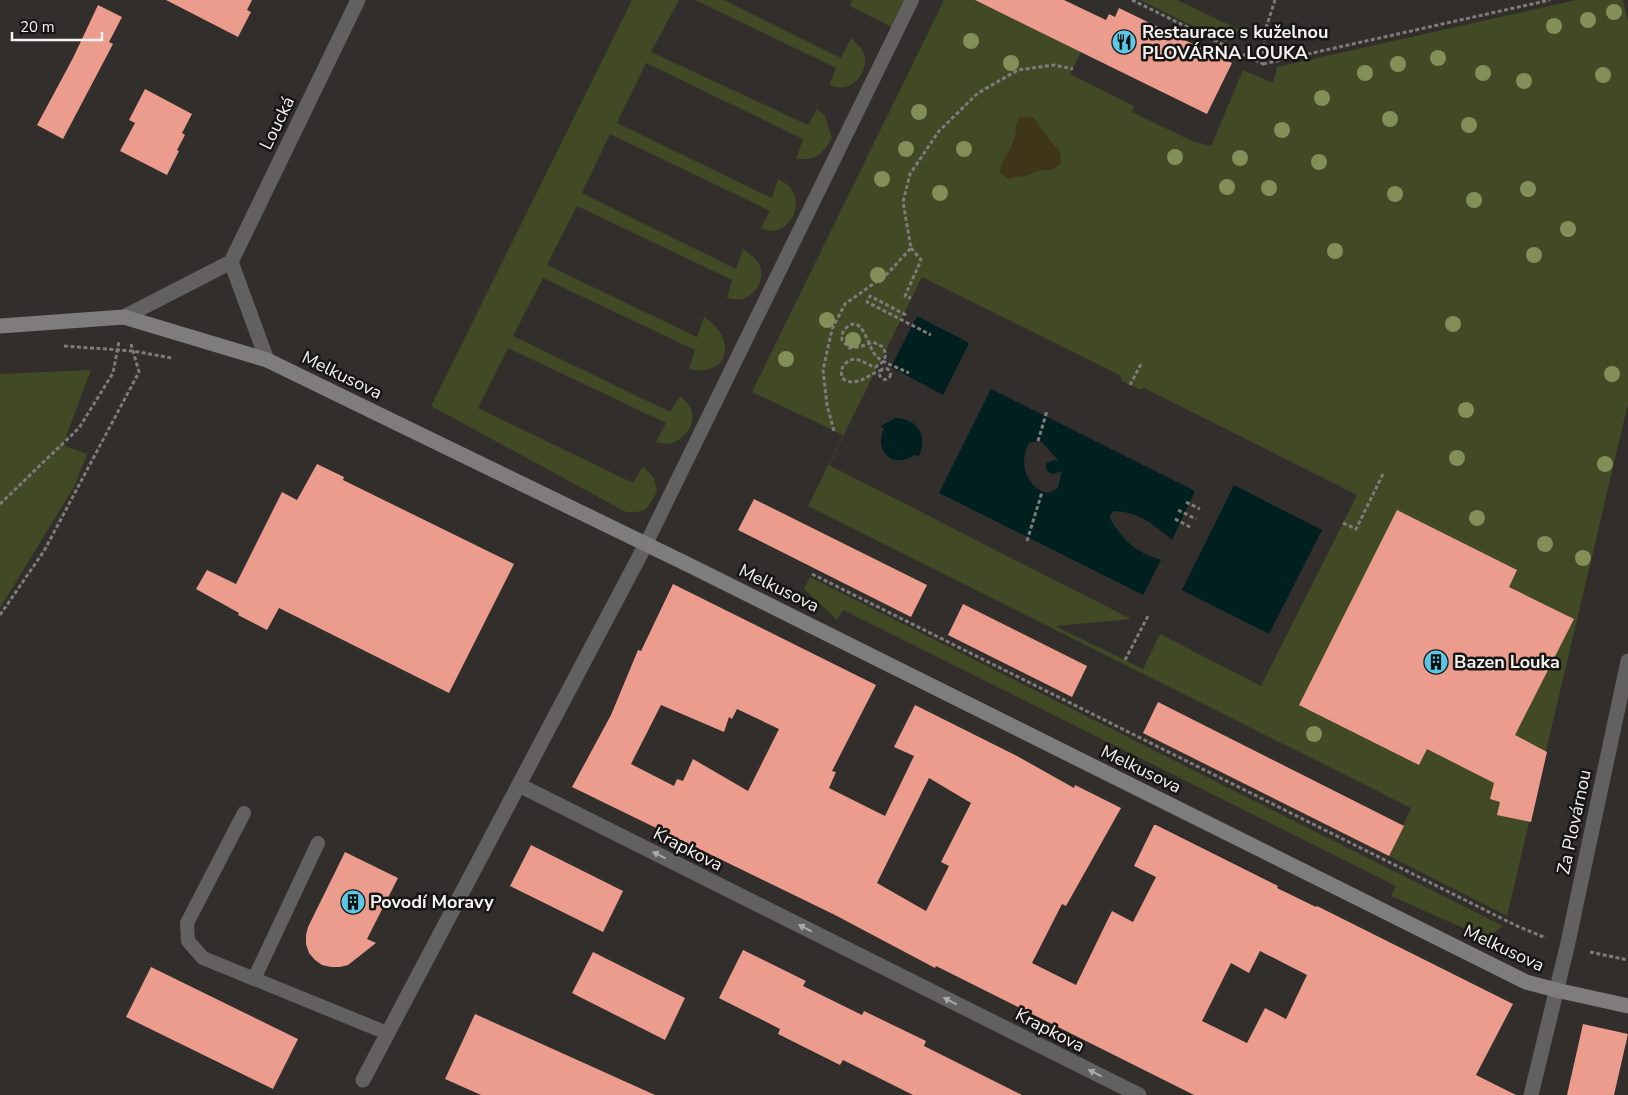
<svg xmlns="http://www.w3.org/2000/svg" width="1628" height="1095" viewBox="0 0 1628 1095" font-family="'Nunito Sans',sans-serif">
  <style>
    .green { fill: #414a24; fill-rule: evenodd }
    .sand { fill: #3e3616 }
    .water { fill: #002020; fill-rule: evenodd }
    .building { fill: #eb9c8d; fill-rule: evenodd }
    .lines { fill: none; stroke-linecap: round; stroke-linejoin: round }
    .path { stroke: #7e7b79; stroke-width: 3; stroke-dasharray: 4 2.5; stroke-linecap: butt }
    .lane { stroke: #636160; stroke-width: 14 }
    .street { stroke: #636160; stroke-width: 15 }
    .secondary { stroke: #7f7d7b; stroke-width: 15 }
    .tree { fill: #838f58 }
    .oneway { fill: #acaaa8 }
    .labels { text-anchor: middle; stroke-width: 5; stroke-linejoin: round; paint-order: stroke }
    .poi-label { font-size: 18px; font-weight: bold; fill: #f5f3f1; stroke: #181615; text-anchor: start }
    .street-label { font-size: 18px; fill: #f5f3f1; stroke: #181615 }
  </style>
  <rect width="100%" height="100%" fill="#312e2b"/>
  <g class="green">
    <path d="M632 0H679L651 52 808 125 817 109 825 116 832 138C823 154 816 161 796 159L803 139 646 63 617 123 772 198 778 179C781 181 785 183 788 185 804 200 794 229 773 231 769 231 765 229 761 228L770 211 610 134 582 193 736 269 743 249C749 253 757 259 760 266 765 280 756 294 743 299 738 300 732 299 727 298L732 280 577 206 547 265 697 337 704 317C737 337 731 378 689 369L695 350 543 278 513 336 670 412 680 396C683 399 687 402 689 405 699 422 685 441 668 444 664 444 660 443 656 442L666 423 508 348 478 408 633 483 643 466 654 478 657 492C647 509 647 513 626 512L431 406Z"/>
    <path d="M695 0H724L841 58 851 38C855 42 860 46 862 50 870 62 861 82 848 86 842 89 835 87 829 85L836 68Z"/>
    <path d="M852 0H907L894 28 850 6Z"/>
    <path d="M944 0H975L1081 52 1070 74 1134 106 1132 112 1192 141 1211 146 1243 70 1273 83 1277 67 1576 0H1623L1628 21V404L1507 916 1389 856 1411 808 808 506 843 435 752 392ZM1033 117 1050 141 1060 152 1052 170H1039L1021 177 1001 165 1012 146 1015 137ZM922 277 1121 376 1122 381 1140 390 1144 388 1357 495 1261 686 1160 634 1143 669 1055 626 1131 619 829 465Z"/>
    <path d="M1140 0H1177L1240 30 1225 42Z"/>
    <path d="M91 370 63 445 87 454 74 487 0 608V374Z"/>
    <path d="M810 577 1503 926 1492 934 1479 935 1391 896 1396 886 843 610 837 620 804 589Z"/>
  </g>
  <path class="sand" d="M1033 117 1050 141 1060 152 1061 164C1049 172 1049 168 1037 171 1027 173 1019 177 1008 179L1000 172C1001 159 1013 150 1015 138 1017 130 1014 125 1019 118Z"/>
  <g class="water">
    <path d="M917 316 969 343 943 395 891 367Z"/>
    <path d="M991 389 1195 491 1172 540C1155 525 1137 511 1114 511L1110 515V519C1126 543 1134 551 1161 560L1143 595 939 493ZM1038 441 1042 442 1059 461 1055 460 1046 463V468L1048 472 1053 474 1062 471 1058 488 1048 493C1026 488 1018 462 1029 443Z"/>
    <path d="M895 418C918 419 928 435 919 456L914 455C894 470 873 451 884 429L881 426Z"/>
    <path d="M1234 485 1322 530 1269 634 1182 590Z"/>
  </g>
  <g class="building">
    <path d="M166 0H252L247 10 251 12 238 37Z"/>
    <path d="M975 0H1064L1106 20 1109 14 1115 17 1119 8 1232 63 1207 114Z"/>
    <path d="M98 5 122 17 109 42 113 44 63 139 37 125 73 58Z"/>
    <path d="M145 89 192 114 182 133 185 135 177 150 179 151 167 175 120 151 135 123 129 120Z"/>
    <path d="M317 464 344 477 343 480 514 564 449 693 279 608 267 630 238 615 239 613 196 589 207 570 236 584 282 492 297 500Z"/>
    <path d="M754 499 927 585 911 617 738 530Z"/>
    <path d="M1397 510 1517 570 1509 587 1574 619 1515 735 1547 752 1531 822 1497 815 1500 802 1490 799 1494 783 1427 749 1419 765 1299 705Z"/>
    <path d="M673 584 876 685 832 771 836 772 829 788 885 816 914 756 894 747 915 705 1017 756 1074 788 1075 785 1121 808 1066 906 1062 904 1032 963 1076 985 1112 911 1133 922 1156 877 1134 866 1154 825H1156L1278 886 1277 888 1316 907 1317 906 1513 1004 1476 1075 1516 1095H1194L936 966 935 968 835 915 572 787 611 715 638 650 641 651ZM661 705 724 732 729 717 732 719 737 709 779 729 748 791 693 759 683 781 677 779 674 786 631 764ZM929 778 971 803 941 862 949 866 926 911 877 883ZM1260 951 1307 975 1286 1019 1265 1008 1247 1043 1202 1021 1231 963 1249 973Z"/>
    <path d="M963 604 1087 666 1072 697 948 635Z"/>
    <path d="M1158 702 1404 826 1389 856 1143 733Z"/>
    <path d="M531 845 623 891 603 932 510 886Z"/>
    <path d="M345 852 398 878 367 939 376 943 348 965 340 967H331L322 965 315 960 309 953 306 944V935L308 927Z"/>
    <path d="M743 950 806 981 803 986 862 1015 864 1011 926 1041 924 1046 1022 1095H913L843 1060 840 1065 778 1034 780 1029 719 998Z"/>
    <path d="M593 952 685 998 665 1040 572 993Z"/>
    <path d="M151 967 298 1039 273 1089 126 1017Z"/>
    <path d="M475 1014 655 1095H481L445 1079Z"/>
    <path d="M1583 1024 1628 1034 1614 1095H1567Z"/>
  </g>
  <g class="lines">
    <g class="path">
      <path d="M1132 0 1263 64 1264 34 1275 0"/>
      <path d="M1263 64 1550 0"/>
      <path d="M911 248 921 260 905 296 911 298"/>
      <path d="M906 315 870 296 867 302 931 335"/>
      <path d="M64 346 133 351 172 358"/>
      <circle cx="885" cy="374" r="5.5"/>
      <path d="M882 370C868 374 856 389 842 378 841 372 841 367 846 363 855 354 865 364 875 367 882 364 884 361 886 354L883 347 873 342C865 345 858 348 849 348L842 340C842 336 842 332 845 329 863 310 868 350 877 357 886 364 899 368 909 373"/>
      <path d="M1130 385 1142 362"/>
      <path d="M834 431 827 405 823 370 832 329 845 304 887 274 911 248 903 202 910 174 939 131 978 93 1018 70 1054 65 1073 69"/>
      <path d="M1038 441 1047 411"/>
      <path d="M1186 502 1200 509"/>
      <path d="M0 504 79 428 113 373 119 341"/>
      <path d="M1178 510 1196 519"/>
      <path d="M1175 519 1192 528"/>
      <path d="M1343 523 1356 529 1383 474"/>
      <path d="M1027 541 1042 492"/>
      <path d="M812 574 1517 926 1546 938"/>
      <path d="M0 615 44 551 139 372 131 344"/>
      <path d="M1125 660 1149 614"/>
      <path d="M1590 952 1628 960"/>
    </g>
    <g class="lane">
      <path d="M646 544 912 0"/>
      <path d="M244 813 187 923 188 941 203 958 387 1033"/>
      <path d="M254 979 318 843"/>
    </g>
    <g class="street">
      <path d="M231 262 267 360"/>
      <path d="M124 317 231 262 358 0"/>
      <path d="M519 785 1139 1095"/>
      <path d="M363 1080 646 544"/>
      <path d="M1531 1095 1567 947 1628 661"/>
    </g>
    <path class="secondary" d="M0 326 124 317 267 360 689 565 1526 982 1556 990 1628 1006"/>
  </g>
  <g class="tree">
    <circle cx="1614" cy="12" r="8"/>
    <circle cx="1588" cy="20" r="8"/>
    <circle cx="1554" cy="26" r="8"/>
    <circle cx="971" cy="41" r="8"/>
    <circle cx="1438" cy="58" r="8"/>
    <circle cx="1011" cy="63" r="8"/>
    <circle cx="1398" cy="64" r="8"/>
    <circle cx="1365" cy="73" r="8"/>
    <circle cx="1483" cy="73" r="8"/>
    <circle cx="1603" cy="75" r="8"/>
    <circle cx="1524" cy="81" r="8"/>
    <circle cx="1322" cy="98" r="8"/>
    <circle cx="919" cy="112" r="8"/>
    <circle cx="1390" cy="119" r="8"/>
    <circle cx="1469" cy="125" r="8"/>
    <circle cx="1282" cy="130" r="8"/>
    <circle cx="906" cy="149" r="8"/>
    <circle cx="964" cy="149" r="8"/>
    <circle cx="1175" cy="157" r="8"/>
    <circle cx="1240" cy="158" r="8"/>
    <circle cx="1319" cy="162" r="8"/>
    <circle cx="882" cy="179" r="8"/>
    <circle cx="1227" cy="187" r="8"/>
    <circle cx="1269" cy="188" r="8"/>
    <circle cx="1528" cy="189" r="8"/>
    <circle cx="940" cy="193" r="8"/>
    <circle cx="1395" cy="194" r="8"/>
    <circle cx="1474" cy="200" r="8"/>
    <circle cx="1568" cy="229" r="8"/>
    <circle cx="1335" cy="251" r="8"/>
    <circle cx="1534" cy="255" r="8"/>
    <circle cx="878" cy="275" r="8"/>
    <circle cx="827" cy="320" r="8"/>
    <circle cx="1453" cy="324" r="8"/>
    <circle cx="853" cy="340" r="8"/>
    <circle cx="786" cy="359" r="8"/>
    <circle cx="1612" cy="374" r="8"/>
    <circle cx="1466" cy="410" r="8"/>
    <circle cx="1457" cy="458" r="8"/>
    <circle cx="1605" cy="464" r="8"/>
    <circle cx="1477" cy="518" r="8"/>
    <circle cx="1545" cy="544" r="8"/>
    <circle cx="1583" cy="558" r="8"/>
    <circle cx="1314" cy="734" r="8"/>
  </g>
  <defs><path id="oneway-solid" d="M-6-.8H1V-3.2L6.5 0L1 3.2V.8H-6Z" transform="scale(1.25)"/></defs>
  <g class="oneway">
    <use href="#oneway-solid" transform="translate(659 855) rotate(-153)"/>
    <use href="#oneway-solid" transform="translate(805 928) rotate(-153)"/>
    <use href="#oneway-solid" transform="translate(950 1001) rotate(-153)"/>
    <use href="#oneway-solid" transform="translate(1095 1073) rotate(-153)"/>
  </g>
  <defs>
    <symbol id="restaurant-disc" viewBox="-11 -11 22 22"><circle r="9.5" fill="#5ac8e5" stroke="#181615"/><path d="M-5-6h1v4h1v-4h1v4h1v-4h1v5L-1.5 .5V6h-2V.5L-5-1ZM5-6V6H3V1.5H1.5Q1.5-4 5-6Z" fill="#111"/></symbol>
    <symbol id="building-disc" viewBox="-11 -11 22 22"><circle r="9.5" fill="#5ac8e5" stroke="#181615"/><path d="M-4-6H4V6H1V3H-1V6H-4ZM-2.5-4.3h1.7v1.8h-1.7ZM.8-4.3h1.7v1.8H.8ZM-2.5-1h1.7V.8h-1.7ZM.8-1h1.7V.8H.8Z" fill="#111"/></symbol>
  </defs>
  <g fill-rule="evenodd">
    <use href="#restaurant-disc" x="1110" y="28" width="28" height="28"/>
    <use href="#building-disc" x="1422" y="648" width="28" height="28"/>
    <use href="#building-disc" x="339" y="888" width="28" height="28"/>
  </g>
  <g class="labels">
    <g class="poi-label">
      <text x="1142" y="38">Restaurace s kuželnou<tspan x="1142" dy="21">PLOVÁRNA LOUKA</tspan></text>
      <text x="1454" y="668">Bazen Louka</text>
      <text x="370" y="908">Povodí Moravy</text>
    </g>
    <g class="street-label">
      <text transform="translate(277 123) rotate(-64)" y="6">Loucká</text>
      <text transform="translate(342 375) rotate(26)" y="6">Melkusova</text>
      <text transform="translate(779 588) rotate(26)" y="6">Melkusova</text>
      <text transform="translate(1141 769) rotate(26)" y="6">Melkusova</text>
      <text transform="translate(1574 822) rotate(-78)" y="6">Za Plovárnou</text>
      <text transform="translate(688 849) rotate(27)" y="6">Krapkova</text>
      <text transform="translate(1504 948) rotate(25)" y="6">Melkusova</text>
      <text transform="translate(1050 1030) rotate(27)" y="6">Krapkova</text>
    </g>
  </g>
  <path d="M12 32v8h90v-8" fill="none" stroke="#f5f3f1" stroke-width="2.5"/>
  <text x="20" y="32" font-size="15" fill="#f5f3f1" stroke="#181615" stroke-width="4" paint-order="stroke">20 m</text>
</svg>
